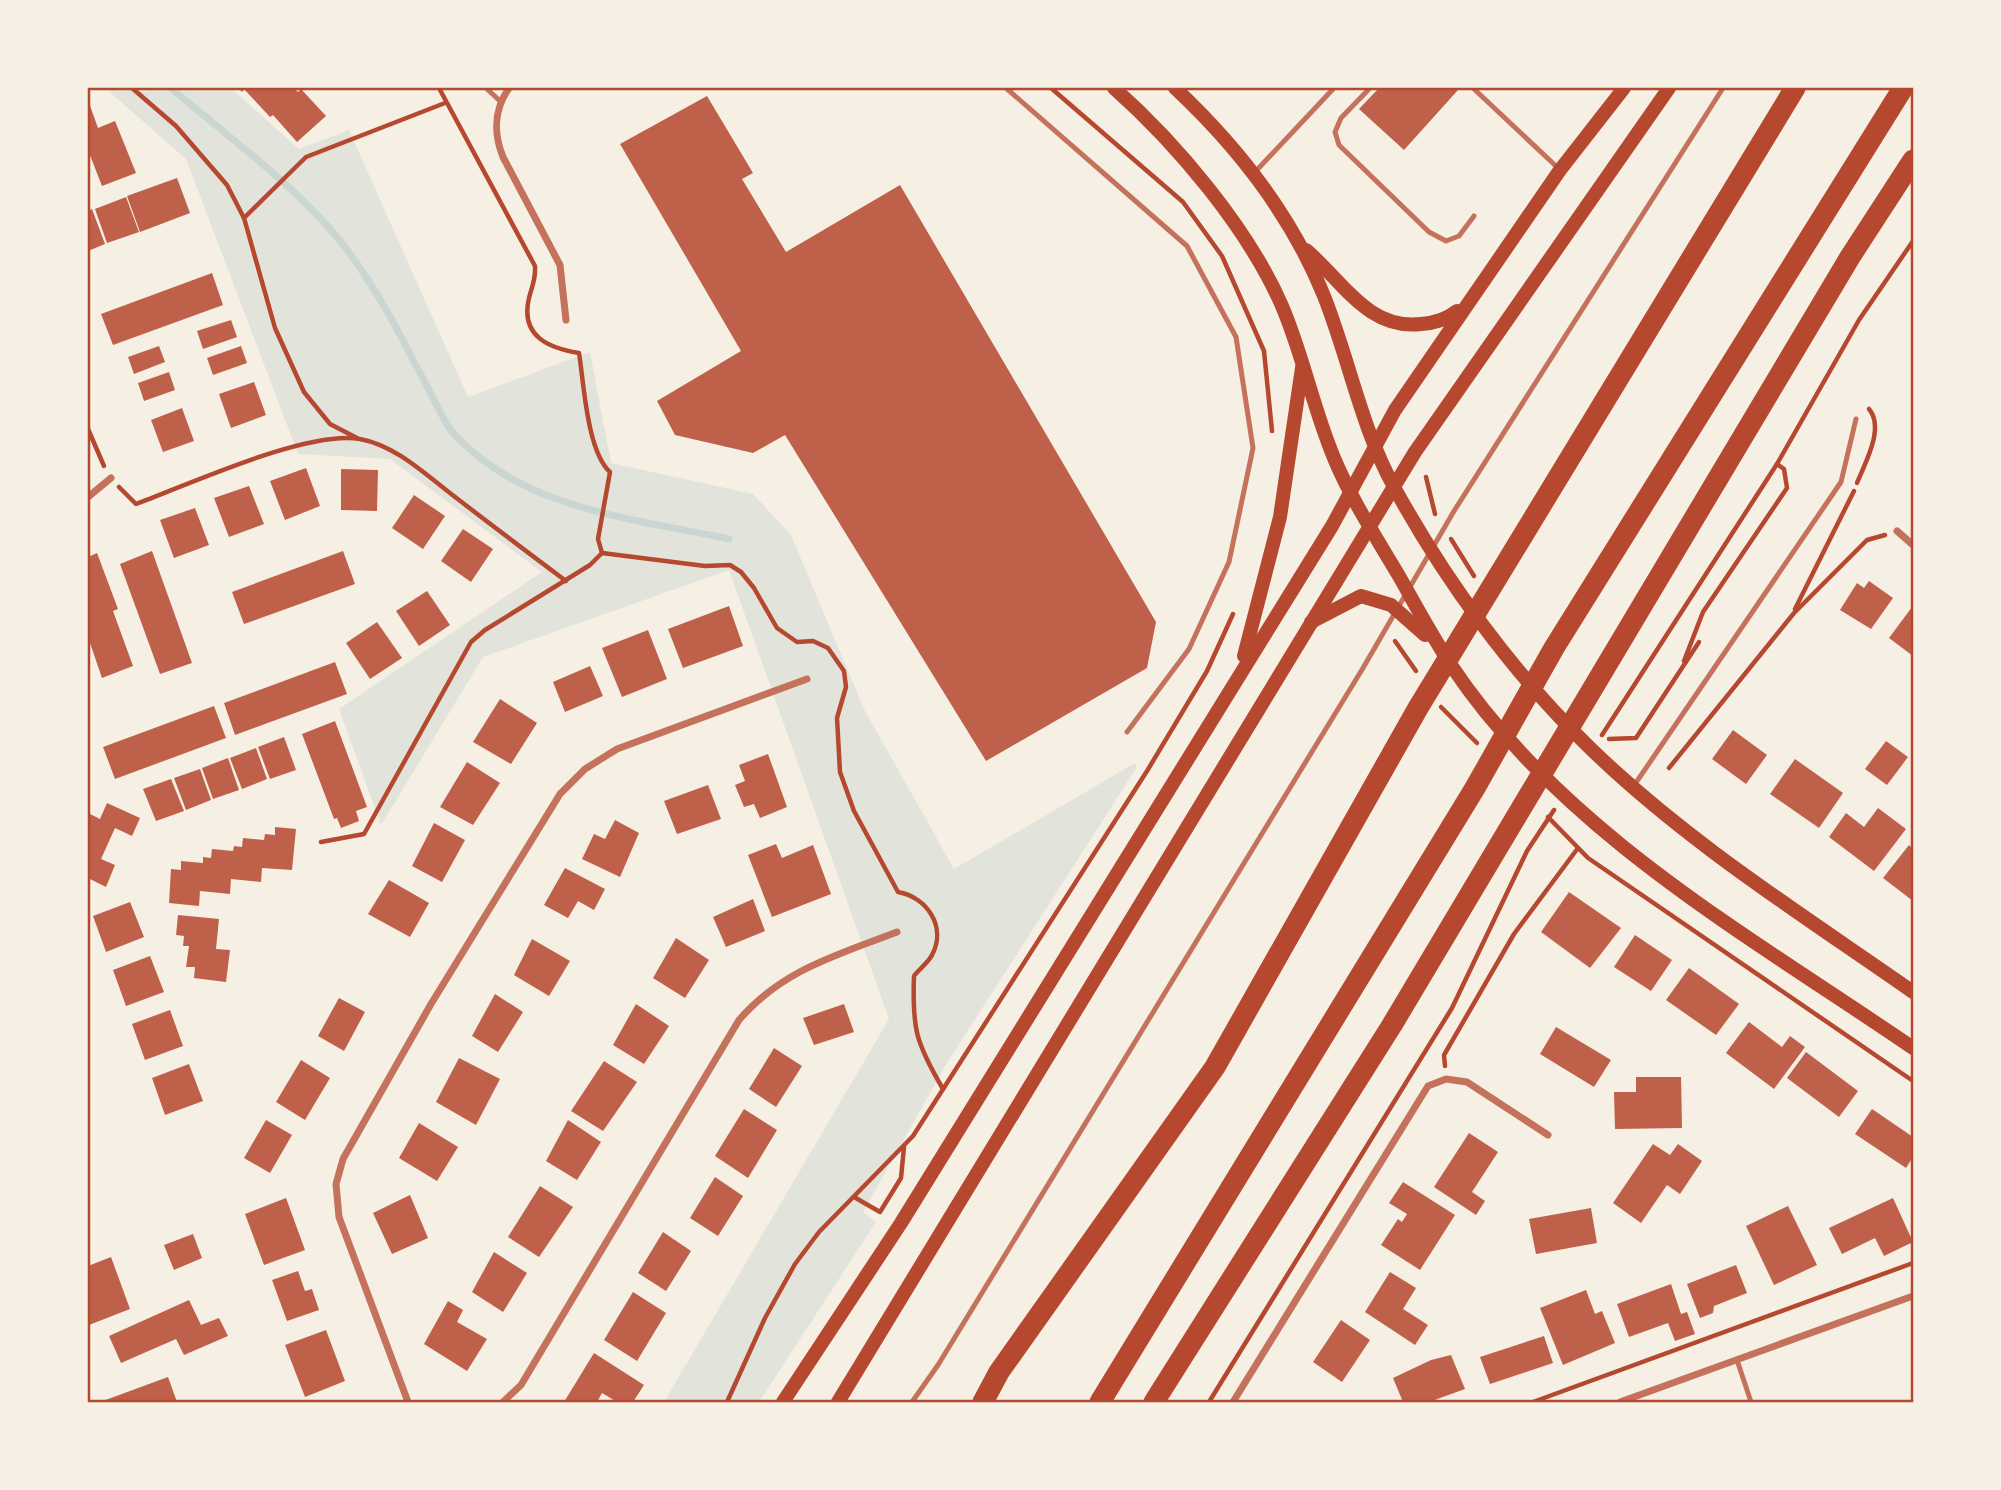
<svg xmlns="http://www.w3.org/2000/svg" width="2001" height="1490" viewBox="0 0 2001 1490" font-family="'Archivo Narrow',sans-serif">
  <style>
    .green { fill: #e2e4dc }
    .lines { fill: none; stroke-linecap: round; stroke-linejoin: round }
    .stream { stroke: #c9d6d2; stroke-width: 7 }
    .building { fill: #bf614a }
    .path { stroke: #b5482f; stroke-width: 4.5 }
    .service { stroke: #c5725c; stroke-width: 5 }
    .minor { stroke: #c5725c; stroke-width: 7 }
    .secondary { stroke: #b5482f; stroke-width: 14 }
    .motorway { stroke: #b5482f; stroke-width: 21 }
    .neatline { fill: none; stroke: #b5482f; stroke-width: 2.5 }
  </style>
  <rect width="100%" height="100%" fill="#f6efe4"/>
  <path class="green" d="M105 88H231L299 149 349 130 468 397 590 352 611 463 753 494 791 535 864 709 954 869 1135 763 1137 767 947 1063 863 1212 876 1222 759 1402H664L889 1019 729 570 483 657 381 825 339 709 542 572 390 459 298 454 186 159Z"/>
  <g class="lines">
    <path class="stream" d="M171 88C228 137 299 188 345 247 387 302 416 368 449 428 517 509 631 518 729 539"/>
  </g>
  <g class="building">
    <path d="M238 88H294L298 92 301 89 326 116 297 142 273 115 270 117 244 89 242 92Z"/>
    <path d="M1379 88H1456L1458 90 1404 150 1359 109Z"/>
    <path d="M707 96 753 173 742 179 786 252 900 185 1156 622 1147 668 986 761 785 435 753 453 675 435 657 401 741 351 620 144Z"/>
    <path d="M88 100 98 128 115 121 136 173 102 186 88 150Z"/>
    <path d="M177 178 190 213 140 232 127 196Z"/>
    <path d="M126 197 139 232 107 243 95 209Z"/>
    <path d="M92 209 105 244 88 251V211Z"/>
    <path d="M212 273 223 305 113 345 101 314Z"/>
    <path d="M231 320 237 337 203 349 197 331Z"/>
    <path d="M159 346 165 362 134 374 128 357Z"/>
    <path d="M241 346 247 363 213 375 207 358Z"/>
    <path d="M169 372 175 390 144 401 138 383Z"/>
    <path d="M254 382 266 415 231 428 219 394Z"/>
    <path d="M182 408 194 441 163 452 151 420Z"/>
    <path d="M306 468 320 506 285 520 270 481Z"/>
    <path d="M341 469 378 470 377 511 341 510Z"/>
    <path d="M249 486 264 524 229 537 214 498Z"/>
    <path d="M414 495 445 516 423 549 392 528Z"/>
    <path d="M195 508 209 545 174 558 160 520Z"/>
    <path d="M463 529 493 549 471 582 441 561Z"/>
    <path d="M152 551 192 663 160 674 120 564Z"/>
    <path d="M343 551 355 584 244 624 232 592Z"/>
    <path d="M97 553 118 609 113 611 133 666 102 678 88 637V557Z"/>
    <path d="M1869 581 1893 598 1871 629 1840 610 1857 583 1864 588Z"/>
    <path d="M427 591 450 625 419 646 396 611Z"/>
    <path d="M729 606 743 646 683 668 668 629Z"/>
    <path d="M1912 607 1913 608V656L1889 638Z"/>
    <path d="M377 622 402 658 370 679 346 643Z"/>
    <path d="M648 630 667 679 622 697 602 648Z"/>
    <path d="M335 662 347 694 235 735 224 703Z"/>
    <path d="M590 666 603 696 565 712 553 682Z"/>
    <path d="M500 699 537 723 511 764 473 742Z"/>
    <path d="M214 706 226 738 115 779 103 747Z"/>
    <path d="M335 721 367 807 356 811 359 821 341 828 337 818 334 819 302 734Z"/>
    <path d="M1733 730 1767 755 1746 784 1712 759Z"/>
    <path d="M284 737 296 770 270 779 258 747Z"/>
    <path d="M1886 741 1908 757 1887 785 1865 769Z"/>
    <path d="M256 748 267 779 242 789 230 758Z"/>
    <path d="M768 754 787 807 760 818 754 804 744 807 735 785 745 781 739 765Z"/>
    <path d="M228 758 239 790 213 799 202 768Z"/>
    <path d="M1795 759 1843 793 1819 828 1770 794Z"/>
    <path d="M467 762 500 783 473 825 440 807Z"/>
    <path d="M200 769 211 800 186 810 174 778Z"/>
    <path d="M171 779 184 811 156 821 143 789Z"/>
    <path d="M708 785 721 819 677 834 664 801Z"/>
    <path d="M107 803 140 818 132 836 115 828 101 859 115 865 106 887 88 878V813L100 819Z"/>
    <path d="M1878 808 1906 829 1874 871 1829 837 1846 813 1864 827Z"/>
    <path d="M615 820 639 833 620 877 582 859 594 834 605 839Z"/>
    <path d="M434 823 465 840 442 882 412 866Z"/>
    <path d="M275 827 296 829 292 870 262 868 261 882 231 879 230 894 200 891 199 906 169 903 171 869 181 870V861L203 863V857L211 858 212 849 233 851 234 846 242 847 243 838 264 840 265 834 275 835Z"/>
    <path d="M776 844 782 858 813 845 831 894 772 917 748 855Z"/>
    <path d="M1909 845 1913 849V901L1883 878Z"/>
    <path d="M565 868 605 889 594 910 578 901 568 918 544 905Z"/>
    <path d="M389 880 429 903 410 937 368 914Z"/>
    <path d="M1569 892 1621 928 1590 968 1541 932Z"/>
    <path d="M753 899 765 931 726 947 713 917Z"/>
    <path d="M130 902 144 937 106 952 93 916Z"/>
    <path d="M178 915 219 919 216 949 230 950 226 982 194 978 195 967H186L189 946H183L184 936 176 935Z"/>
    <path d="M1635 935 1672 960 1651 991 1614 967Z"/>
    <path d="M676 938 709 960 685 998 653 978Z"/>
    <path d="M532 939 570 961 549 996 514 975Z"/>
    <path d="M150 956 164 992 126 1006 113 970Z"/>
    <path d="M1689 968 1739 1004 1716 1035 1666 1000Z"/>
    <path d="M495 994 523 1012 498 1052 472 1036Z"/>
    <path d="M339 998 365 1012 344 1051 318 1036Z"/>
    <path d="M636 1004 669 1026 644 1064 613 1045Z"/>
    <path d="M844 1004 854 1032 814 1045 803 1018Z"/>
    <path d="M170 1010 183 1046 145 1060 132 1024Z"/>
    <path d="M1749 1022 1782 1047 1790 1036 1805 1047 1774 1089 1726 1053Z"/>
    <path d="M1556 1027 1611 1060 1594 1087 1540 1054Z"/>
    <path d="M774 1048 802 1066 776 1107 749 1089Z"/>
    <path d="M1806 1052 1858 1091 1839 1117 1787 1078Z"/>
    <path d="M459 1058 500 1079 476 1125 436 1102Z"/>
    <path d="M301 1060 330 1078 305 1120 276 1102Z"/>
    <path d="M604 1061 637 1082 603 1131 571 1111Z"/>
    <path d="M189 1064 203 1101 165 1115 152 1078Z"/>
    <path d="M1636 1077H1681L1682 1128 1615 1129 1614 1092H1636Z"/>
    <path d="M744 1109 777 1130 748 1178 715 1156Z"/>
    <path d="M1872 1109 1913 1137V1157L1906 1168 1855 1134Z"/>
    <path d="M266 1120 292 1135 270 1173 244 1158Z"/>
    <path d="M568 1120 601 1142 577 1180 546 1161Z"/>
    <path d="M419 1123 458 1147 437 1181 399 1158Z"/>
    <path d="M1469 1133 1498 1152 1472 1192 1485 1201 1476 1215 1434 1187Z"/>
    <path d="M1653 1144 1670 1155 1678 1144 1702 1161 1680 1194 1667 1185 1641 1223 1613 1203Z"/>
    <path d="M715 1177 743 1196 718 1236 690 1218Z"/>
    <path d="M1403 1182 1455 1215 1420 1270 1381 1245 1398 1219 1402 1222 1407 1214 1389 1203Z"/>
    <path d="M540 1186 573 1207 539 1257 508 1237Z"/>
    <path d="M410 1195 428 1238 392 1254 373 1213Z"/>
    <path d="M286 1198 305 1250 264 1265 245 1214Z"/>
    <path d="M1893 1198 1913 1242 1884 1256 1875 1238 1842 1254 1829 1228Z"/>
    <path d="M1788 1206 1817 1265 1774 1285 1746 1226Z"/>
    <path d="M1591 1208 1597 1243 1536 1254 1529 1219Z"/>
    <path d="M663 1232 691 1251 666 1291 638 1273Z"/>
    <path d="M193 1234 202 1258 174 1270 164 1245Z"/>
    <path d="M494 1252 527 1273 503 1312 472 1292Z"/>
    <path d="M111 1257 130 1309 89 1325 88 1266Z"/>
    <path d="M1736 1265 1747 1293 1714 1306 1713 1313 1700 1318 1687 1284Z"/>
    <path d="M298 1271 305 1291 312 1289 319 1310 287 1321 272 1280Z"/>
    <path d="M1390 1272 1416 1288 1403 1309 1428 1325 1415 1345 1365 1312Z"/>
    <path d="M1671 1284 1681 1314 1687 1312 1695 1334 1675 1341 1668 1323 1629 1337 1617 1304Z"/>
    <path d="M1586 1290 1595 1314 1602 1311 1615 1343 1563 1365 1540 1308Z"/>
    <path d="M633 1292 666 1313 637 1361 604 1340Z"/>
    <path d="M189 1300 201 1325 219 1318 228 1336 184 1355 176 1339 121 1363 109 1336Z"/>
    <path d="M448 1301 463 1310 457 1322 487 1339 467 1371 424 1344Z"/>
    <path d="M1341 1320 1370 1340 1342 1382 1313 1362Z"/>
    <path d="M326 1330 345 1381 305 1397 285 1345Z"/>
    <path d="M1544 1336 1553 1363 1490 1384 1480 1357Z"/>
    <path d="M594 1353 644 1385 633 1402H617L602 1393 597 1402H564Z"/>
    <path d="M1451 1355 1465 1389 1429 1402H1403L1393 1378 1431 1360Z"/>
    <path d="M168 1377 177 1402H100Z"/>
  </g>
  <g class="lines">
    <g class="path">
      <path d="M132 88 176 126 227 185 244 218 275 328 304 392 330 424 357 438"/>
      <path d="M1051 88 1183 202 1222 256 1264 351 1272 431"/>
      <path d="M244 218 306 157 445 103"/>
      <path d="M88 429 104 466"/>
      <path d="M1426 477 1435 514"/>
      <path d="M1857 483C1865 463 1885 428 1869 409"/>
      <path d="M119 487 136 504C190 484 307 430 360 439 398 446 429 478 459 500 494 527 530 554 566 581"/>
      <path d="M1451 539 1474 576"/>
      <path d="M602 553 705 566 730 565 741 572 754 588 777 628 797 642 813 641 828 648 844 671 846 687 837 718 840 772 854 811 898 892C927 897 947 927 932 955 928 963 919 969 914 976 912 1029 916 1043 943 1089"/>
      <path d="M1795 609 1854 491"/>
      <path d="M1395 641 1416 671"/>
      <path d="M1684 661 1703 612 1787 488 1784 469 1777 464"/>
      <path d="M1441 707 1477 743"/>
      <path d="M1602 735 1777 464 1859 320 1913 241"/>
      <path d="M1609 739 1636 738 1699 642"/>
      <path d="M1669 768 1794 613 1867 540 1885 535"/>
      <path d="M1548 817 1588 858 1913 1081"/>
      <path d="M321 842 364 834 471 642 485 630 590 565 602 553 598 539 610 472C587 451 584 384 579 353 548 348 520 336 529 298 532 286 536 279 535 266L439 88"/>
      <path d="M1445 1066 1444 1055 1514 934 1578 848"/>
      <path d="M854 1197 880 1212 901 1178 904 1147"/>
      <path d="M727 1402 765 1318 795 1264 819 1232 913 1136 1147 771 1207 671 1233 614"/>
      <path d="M1209 1402 1452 1008 1527 851 1554 810"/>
      <path d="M1533 1402 1913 1263"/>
    </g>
    <g class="service">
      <path d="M486 88 501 102"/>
      <path d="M1006 88 1187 246 1236 337 1253 448 1229 562 1189 649 1127 732"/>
      <path d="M1370 88 1341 118 1335 132 1339 145 1429 232 1446 241 1459 236 1474 216"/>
      <path d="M1473 88 1558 168"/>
      <path d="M1255 172 1334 88"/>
      <path d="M1633 787 1841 482 1856 419"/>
      <path d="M1737 1360 1751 1402"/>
      <path d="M912 1402 938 1365 1363 668 1454 511 1723 88"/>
    </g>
    <g class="minor">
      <path d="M509 88C494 110 493 132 503 157L560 265 566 320"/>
      <path d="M88 497 111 478"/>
      <path d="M1897 531 1913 545"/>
      <path d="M408 1402 339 1217 336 1184 343 1159 431 1004 560 794 585 769 617 749 807 679"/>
      <path d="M503 1402 521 1385 739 1020C782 970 837 955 897 932"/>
      <path d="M1233 1402 1428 1086 1446 1079 1467 1082 1548 1135"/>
      <path d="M1620 1402 1913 1296"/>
    </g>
    <g class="secondary">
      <path d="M1114 88C1177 144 1248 228 1282 306 1303 355 1313 408 1334 458 1351 499 1376 537 1399 576 1416 606 1432 636 1451 665 1562 832 1751 937 1913 1048"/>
      <path d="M1175 88C1238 147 1291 214 1324 296 1349 359 1361 427 1394 487 1445 580 1512 672 1588 746 1685 841 1803 915 1913 992"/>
      <path d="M1306 250C1342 280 1367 330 1421 324 1435 323 1446 320 1457 311"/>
      <path d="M1311 622 1361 596 1391 605 1425 635"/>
      <path d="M1244 656 1280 517 1302 368"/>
      <path d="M783 1402 901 1223 1332 526 1395 410 1560 170 1624 88"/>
      <path d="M838 1402 1415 452 1669 88"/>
    </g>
    <g class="motorway">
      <path d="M983 1402 999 1372 1215 1067 1418 708 1795 88"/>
      <path d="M1100 1402 1475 788 1554 648 1903 88"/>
      <path d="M1154 1402 1392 1025 1850 257 1913 160"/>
    </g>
  </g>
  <rect width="2001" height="1490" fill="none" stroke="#f6efe4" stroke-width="178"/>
  <rect x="89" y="89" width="1823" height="1312" class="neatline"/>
</svg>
